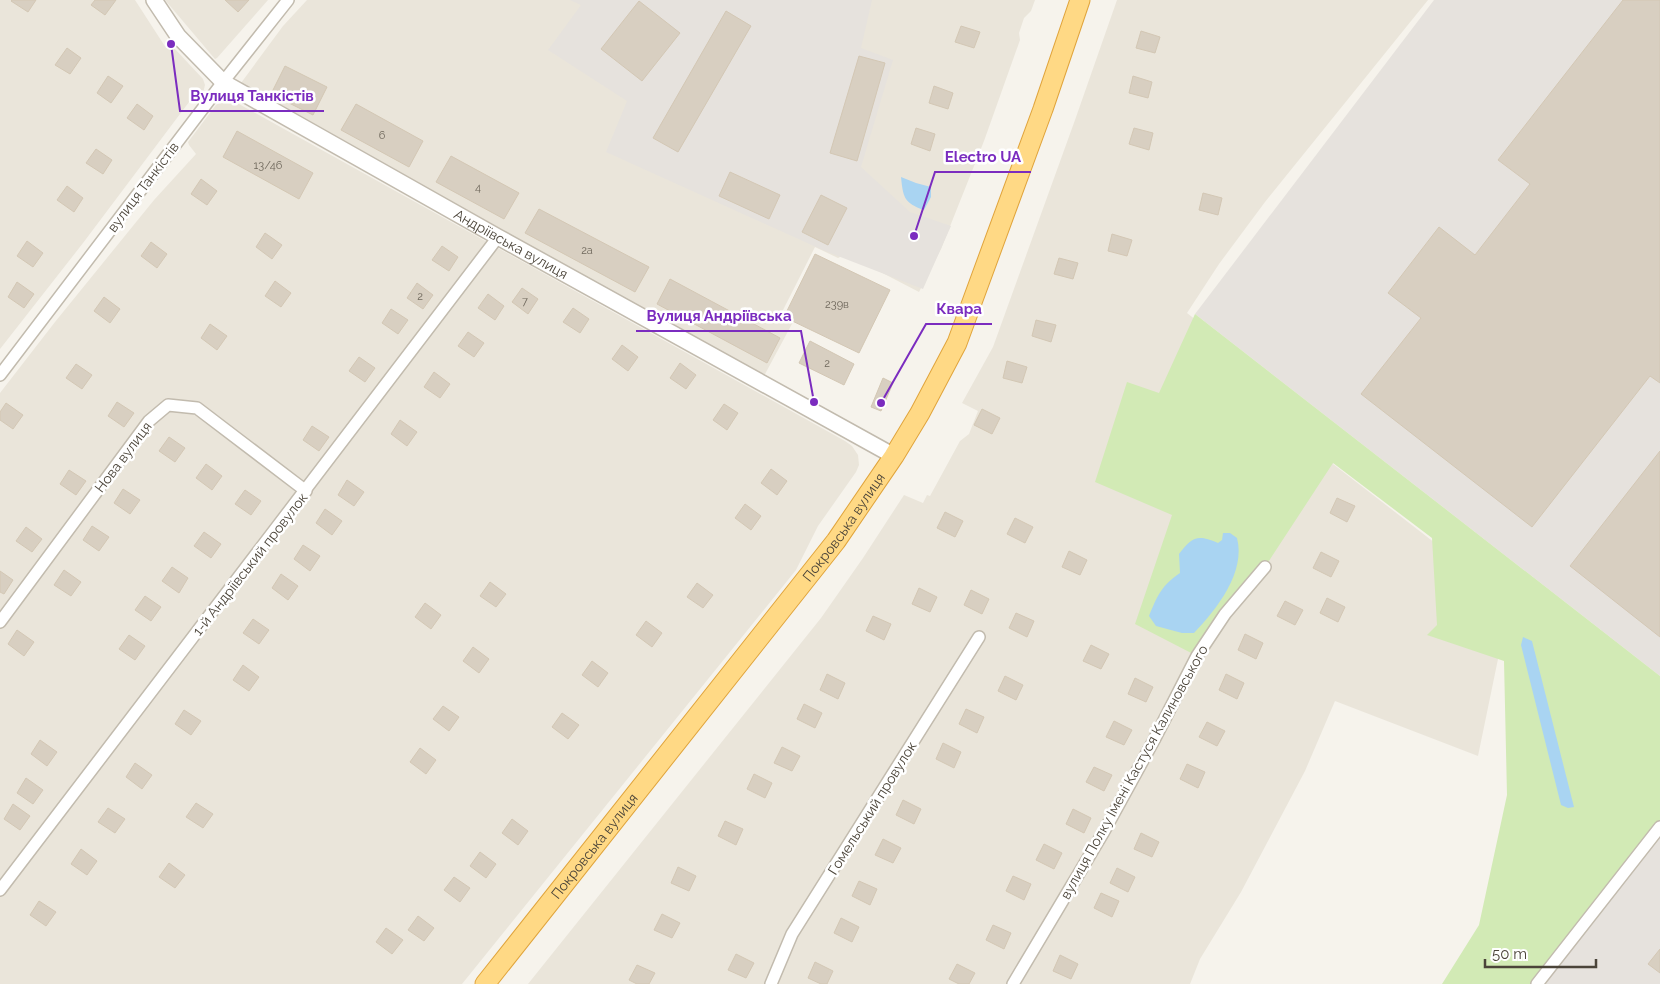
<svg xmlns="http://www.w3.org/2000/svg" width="1660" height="984" viewBox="0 0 1660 984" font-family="Raleway,sans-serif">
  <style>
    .residential { fill: #eae5da }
    .industrial { fill: #e6e2dd }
    .green { fill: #d2eab5 }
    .water { fill: #a9d4f2 }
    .building { fill: #d8cfc1; stroke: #d3c7b4 }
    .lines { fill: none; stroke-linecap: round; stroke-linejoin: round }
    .minor-casing { stroke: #c2bbae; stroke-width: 14 }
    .tertiary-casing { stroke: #c2bbae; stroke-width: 18 }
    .trunk-casing { stroke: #e0a43c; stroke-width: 21 }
    .minor { stroke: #fff; stroke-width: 11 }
    .tertiary { stroke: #fff; stroke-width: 15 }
    .trunk { stroke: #ffd985; stroke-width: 19 }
    .labels { text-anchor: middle; stroke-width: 5; stroke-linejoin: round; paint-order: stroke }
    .number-label { font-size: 11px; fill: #6e675b }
    .street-label { font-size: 14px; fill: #4b4439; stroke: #fff }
    .leader { fill: none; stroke: #7b2cbf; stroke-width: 2 }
    .callout-dot { fill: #7b2cbf; stroke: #fff; stroke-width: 2 }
    .callout-label { font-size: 15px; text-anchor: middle; font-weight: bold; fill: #7b2cbf; stroke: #fff; stroke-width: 5; stroke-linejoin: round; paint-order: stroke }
  </style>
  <rect width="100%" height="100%" fill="#f6f3ec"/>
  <g class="residential">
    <path d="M0 0H135L166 48H174L203 79 205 85 203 93 195 94 83 243 0 349Z"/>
    <path d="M165 0H268L217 58 215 59Z"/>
    <path d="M307 0H1035L1031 11 1024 18 1019 33 1020 40 984 141 941 249 919 292 846 254 838 258 815 247 781 314 793 322 764 376 242 85 241 83 283 26Z"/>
    <path d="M1117 0H1428L1265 202 1219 264 1187 313 1348 439 1333 464 1435 543 1498 659 1478 756 1335 701 1305 771 1241 892 1200 959 1190 984H528L821 618 863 558 904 495 923 503 927 495 930 496 960 441 969 434 978 411 962 403 993 347 1075 120Z"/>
    <path d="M230 99 845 441 852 446 858 455 859 465 856 472 818 526 796 570 462 984H0V393L55 322 154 200 196 154 189 145 188 142 216 105 224 100Z"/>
  </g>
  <g class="industrial">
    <path d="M570 0H872L861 48 893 60 861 167 910 212 951 226 923 289 825 251 606 152 627 101 548 50 581 5Z"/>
    <path d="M1434 0H1660V676L1195 314Z"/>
    <path d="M1660 827V984H1537Z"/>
  </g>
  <path class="green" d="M1195 314 1660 676V827L1537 984H1442L1479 925 1507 795 1504 661 1427 635 1437 625 1432 538 1333 463 1265 567 1197 656 1135 624 1172 515 1095 482 1127 382 1159 393Z"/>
  <g class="water">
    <path d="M901 177 916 183 931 187V197L924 210C904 203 903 197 901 177Z"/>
    <path d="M1223 533H1230L1237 538C1246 572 1217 609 1194 633H1182L1156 626 1149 616C1157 596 1162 585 1180 573L1179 554C1192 537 1197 534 1218 543L1222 540Z"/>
    <path d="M1523 637 1532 641 1574 807 1568 808 1561 805 1521 645Z"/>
  </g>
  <g class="building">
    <path d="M12 0H36L28 12 11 1Z"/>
    <path d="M95 0H116L105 15 91 5Z"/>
    <path d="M225 0H249L238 12Z"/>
    <path d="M1623 0H1660V383L1650 376 1532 527 1361 394 1421 318 1388 293 1439 227 1475 255 1530 184 1498 160Z"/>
    <path d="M639 1 680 33 642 81 601 49Z"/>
    <path d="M726 11 751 26 678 152 653 138Z"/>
    <path d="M961 26 980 32 974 48 955 42Z"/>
    <path d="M1141 31 1160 37 1155 53 1136 48Z"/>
    <path d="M67 48 81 58 70 74 55 65Z"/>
    <path d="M859 56 885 63 857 161 830 153Z"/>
    <path d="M285 66 327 87 313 115 271 94Z"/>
    <path d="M108 76 123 86 111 103 97 93Z"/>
    <path d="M1133 76 1152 82 1148 98 1129 93Z"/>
    <path d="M934 86 953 93 948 109 929 103Z"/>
    <path d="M137 104 153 116 144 130 127 118Z"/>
    <path d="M356 104 423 141 409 167 341 130Z"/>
    <path d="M916 128 935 134 930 151 911 144Z"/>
    <path d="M1134 128 1153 133 1149 150 1129 144Z"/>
    <path d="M237 131 313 173 299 199 223 157Z"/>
    <path d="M96 149 112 160 103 174 86 163Z"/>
    <path d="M451 156 519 193 504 219 436 182Z"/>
    <path d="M730 172 780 195 769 219 719 196Z"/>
    <path d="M201 179 217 191 207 205 191 194Z"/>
    <path d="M67 186 83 198 74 212 57 200Z"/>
    <path d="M1203 193 1222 198 1218 215 1199 210Z"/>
    <path d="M821 195 847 208 828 245 802 232Z"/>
    <path d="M539 209 649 267 635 292 525 233Z"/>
    <path d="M265 233 282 245 272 259 256 247Z"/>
    <path d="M1112 234 1132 240 1127 256 1108 251Z"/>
    <path d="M27 241 43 253 33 267 17 256Z"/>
    <path d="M151 242 167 254 157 268 141 256Z"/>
    <path d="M442 246 458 257 449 271 432 260Z"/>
    <path d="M815 254 890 290 859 353 784 317Z"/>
    <path d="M1059 258 1078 263 1073 279 1054 274Z"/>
    <path d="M670 279 780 338 767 363 657 304Z"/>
    <path d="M275 281 291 293 281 307 265 296Z"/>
    <path d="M17 282 34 294 24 308 8 297Z"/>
    <path d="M417 283 433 295 423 309 407 298Z"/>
    <path d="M522 288 538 299 528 314 512 302Z"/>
    <path d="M488 294 504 306 495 320 478 308Z"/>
    <path d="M104 297 120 309 110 323 94 311Z"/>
    <path d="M573 308 589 319 580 333 563 322Z"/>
    <path d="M391 309 408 320 398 334 382 323Z"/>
    <path d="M1036 320 1056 325 1051 342 1032 336Z"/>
    <path d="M210 324 227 336 217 350 201 338Z"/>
    <path d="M468 332 484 343 474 357 458 346Z"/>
    <path d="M810 341 854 364 844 385 799 363Z"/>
    <path d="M622 345 638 357 628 371 612 359Z"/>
    <path d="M359 357 375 368 365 382 349 371Z"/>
    <path d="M1007 361 1027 367 1022 383 1003 378Z"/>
    <path d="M680 363 696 375 686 389 670 378Z"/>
    <path d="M76 364 92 375 82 389 66 378Z"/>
    <path d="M434 372 450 384 440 398 424 387Z"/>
    <path d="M883 378 893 383 881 411 871 407Z"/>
    <path d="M117 402 134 413 124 427 108 416Z"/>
    <path d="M6 403 23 415 13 429 0 420V412Z"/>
    <path d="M724 404 738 413 727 430 713 420Z"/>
    <path d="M982 409 1000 418 992 434 974 425Z"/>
    <path d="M400 420 417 432 407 446 391 434Z"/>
    <path d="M312 426 329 437 319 451 303 440Z"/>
    <path d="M169 437 185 448 175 462 159 451Z"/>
    <path d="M1660 451V637L1570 566Z"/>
    <path d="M206 464 222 476 212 490 196 478Z"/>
    <path d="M771 469 787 481 777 495 761 483Z"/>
    <path d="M69 470 86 481 76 495 60 484Z"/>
    <path d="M347 480 364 492 354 506 338 495Z"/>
    <path d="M123 489 140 500 130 514 114 503Z"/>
    <path d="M245 490 261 501 251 515 235 504Z"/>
    <path d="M1337 498 1355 506 1347 522 1330 513Z"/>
    <path d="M745 504 761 516 751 530 735 518Z"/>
    <path d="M325 509 342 521 332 535 316 523Z"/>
    <path d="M945 512 963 521 955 537 937 528Z"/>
    <path d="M1015 518 1033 527 1025 543 1007 534Z"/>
    <path d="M92 526 109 537 99 551 83 540Z"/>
    <path d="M26 527 42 539 32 552 16 541Z"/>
    <path d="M204 532 221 544 211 558 194 546Z"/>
    <path d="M303 545 320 556 310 571 294 559Z"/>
    <path d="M1069 551 1087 560 1080 575 1062 567Z"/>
    <path d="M1321 552 1339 561 1331 577 1313 568Z"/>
    <path d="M172 567 188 578 179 593 162 581Z"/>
    <path d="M64 570 81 582 71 596 54 585Z"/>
    <path d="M0 571 13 580 4 594 0 592Z"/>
    <path d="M281 574 298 586 288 600 272 588Z"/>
    <path d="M490 582 506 594 496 607 480 596Z"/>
    <path d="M697 583 713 595 703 608 687 597Z"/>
    <path d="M919 588 937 597 930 612 912 604Z"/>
    <path d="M971 590 989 599 982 614 964 605Z"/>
    <path d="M145 596 161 607 151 621 135 610Z"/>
    <path d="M1327 598 1345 607 1338 622 1320 613Z"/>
    <path d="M1285 601 1303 610 1295 625 1277 616Z"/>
    <path d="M425 603 441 615 431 629 415 617Z"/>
    <path d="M1016 613 1034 621 1027 637 1009 628Z"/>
    <path d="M873 616 891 624 884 640 866 631Z"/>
    <path d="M253 619 269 630 259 644 243 633Z"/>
    <path d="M646 621 662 633 652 647 636 635Z"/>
    <path d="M17 630 34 642 24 656 8 644Z"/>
    <path d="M1245 634 1263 643 1256 659 1238 650Z"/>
    <path d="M129 635 145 646 135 660 119 649Z"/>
    <path d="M1091 645 1109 654 1101 669 1083 661Z"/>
    <path d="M473 647 489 659 479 673 463 661Z"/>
    <path d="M592 661 608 673 598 687 582 675Z"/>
    <path d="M243 665 259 677 249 691 233 680Z"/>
    <path d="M827 674 845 683 838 699 820 690Z"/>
    <path d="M1226 674 1244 683 1237 699 1219 690Z"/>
    <path d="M1005 676 1023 685 1016 700 998 691Z"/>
    <path d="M1135 678 1153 687 1146 702 1128 694Z"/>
    <path d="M804 704 822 713 815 728 797 719Z"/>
    <path d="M443 706 459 717 449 731 433 719Z"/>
    <path d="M966 709 984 717 977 733 959 724Z"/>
    <path d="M184 710 201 721 191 735 175 724Z"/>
    <path d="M562 713 579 725 568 739 552 727Z"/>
    <path d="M1114 721 1132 730 1124 745 1106 737Z"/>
    <path d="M1207 722 1225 731 1217 746 1199 737Z"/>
    <path d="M40 740 57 752 47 766 31 754Z"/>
    <path d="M943 743 961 752 954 768 936 759Z"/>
    <path d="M782 747 800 756 792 771 774 763Z"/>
    <path d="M420 748 436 760 426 774 410 762Z"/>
    <path d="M135 763 152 775 142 789 126 777Z"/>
    <path d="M1187 764 1205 772 1198 788 1180 779Z"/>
    <path d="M1094 767 1112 775 1104 791 1086 782Z"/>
    <path d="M754 774 772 783 765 798 747 789Z"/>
    <path d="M26 778 43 790 33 804 17 793Z"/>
    <path d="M903 800 921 809 914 824 896 815Z"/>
    <path d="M196 803 213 814 203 828 186 817Z"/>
    <path d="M13 804 30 816 20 830 4 819Z"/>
    <path d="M108 808 125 819 115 833 98 822Z"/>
    <path d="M1073 809 1091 818 1084 833 1066 824Z"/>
    <path d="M512 819 528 831 518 845 502 833Z"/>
    <path d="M725 821 743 829 736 845 718 836Z"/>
    <path d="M1141 833 1159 842 1152 857 1134 849Z"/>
    <path d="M883 839 901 848 893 863 875 855Z"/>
    <path d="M1044 844 1062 853 1054 869 1036 860Z"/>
    <path d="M81 849 97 861 87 875 71 864Z"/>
    <path d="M480 852 496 864 486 878 470 866Z"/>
    <path d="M169 863 185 875 175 888 159 877Z"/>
    <path d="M678 867 696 876 689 891 671 883Z"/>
    <path d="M1117 868 1135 877 1128 892 1110 883Z"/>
    <path d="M1013 876 1031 884 1024 900 1006 891Z"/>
    <path d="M454 877 470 888 460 902 444 890Z"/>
    <path d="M859 881 877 889 870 905 852 896Z"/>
    <path d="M1101 893 1119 901 1112 917 1094 908Z"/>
    <path d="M39 901 56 912 46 926 30 915Z"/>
    <path d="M662 914 680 923 672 938 654 930Z"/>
    <path d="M418 916 434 928 424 941 408 930Z"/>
    <path d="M841 918 859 927 852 942 834 933Z"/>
    <path d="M993 925 1011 933 1004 949 986 940Z"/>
    <path d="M386 928 403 940 392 954 376 942Z"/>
    <path d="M1660 949V973L1648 964Z"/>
    <path d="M736 954 754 963 746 978 728 970Z"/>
    <path d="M1060 955 1078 964 1071 979 1053 971Z"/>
    <path d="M815 962 833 971 827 984H821L808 978Z"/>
    <path d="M957 964 975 973 969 984H959L949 979Z"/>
    <path d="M637 965 655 973 649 984H637L629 980Z"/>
  </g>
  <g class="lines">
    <defs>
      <g id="minor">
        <path d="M0 375 223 82 288 0"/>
        <path d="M0 622 149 421 168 405 197 408 306 491"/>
        <path d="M0 890 498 237"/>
        <path d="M771 984 792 934 979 637"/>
        <path d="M1013 984 1103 833 1154 740 1197 656 1225 614 1265 567"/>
        <path d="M1537 984 1660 827"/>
      </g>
      <g id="tertiary">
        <path id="s1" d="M154 0 178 36 223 82 498 237 894 456"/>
      </g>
      <g id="trunk">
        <path id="s2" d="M485 984 836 541 894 456 920 413 957 343 1043 109 1080 0"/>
      </g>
    </defs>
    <use href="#minor" class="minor-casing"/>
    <use href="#tertiary" class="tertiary-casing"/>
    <use href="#trunk" class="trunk-casing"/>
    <use href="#minor" class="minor"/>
    <use href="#tertiary" class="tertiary"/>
    <use href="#trunk" class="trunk"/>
  </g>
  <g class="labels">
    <g class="number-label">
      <text x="382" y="139">6</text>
      <text x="268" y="169">13/46</text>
      <text x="478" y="191">4</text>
      <text x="587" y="254">2а</text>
      <text x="420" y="300">2</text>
      <text x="525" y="305">7</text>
      <text x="837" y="308">239в</text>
      <text x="827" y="367">2</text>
    </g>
    <g class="street-label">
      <text transform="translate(143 187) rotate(-53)" y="5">вулиця Танкістів</text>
      <text dy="5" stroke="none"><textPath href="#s1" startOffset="438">Андріївська вулиця</textPath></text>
      <text transform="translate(123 457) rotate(-53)" y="5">Нова вулиця</text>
      <text dy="5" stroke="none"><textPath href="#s2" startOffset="581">Покровська вулиця</textPath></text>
      <text transform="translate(250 564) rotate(-52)" y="5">1-й Андріївський провулок</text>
      <text transform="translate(1134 772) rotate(-61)" y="5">вулиця Полку Імені Кастуся Калиновського</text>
      <text transform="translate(872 808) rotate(-58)" y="5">Гомельський провулок</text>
      <text dy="5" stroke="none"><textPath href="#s2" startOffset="176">Покровська вулиця</textPath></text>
    </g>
  </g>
  <path class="leader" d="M171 44L180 111H324M914 236L935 172H1031M881 403L926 324H992M814 402L801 331H636"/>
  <g class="callout-dot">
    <circle cx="171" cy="44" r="5"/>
    <circle cx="914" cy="236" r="5"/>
    <circle cx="881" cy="403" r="5"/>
    <circle cx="814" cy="402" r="5"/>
  </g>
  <g class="callout-label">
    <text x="252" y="101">Вулиця Танкістів</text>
    <text x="983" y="162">Electro UA</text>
    <text x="959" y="314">Квара</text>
    <text x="719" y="321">Вулиця Андріївська</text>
  </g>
  <path d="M1485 959v8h111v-8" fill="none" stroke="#4b4439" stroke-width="2.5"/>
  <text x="1492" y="959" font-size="15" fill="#4b4439" stroke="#ffffff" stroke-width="4" paint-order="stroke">50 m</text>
</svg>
